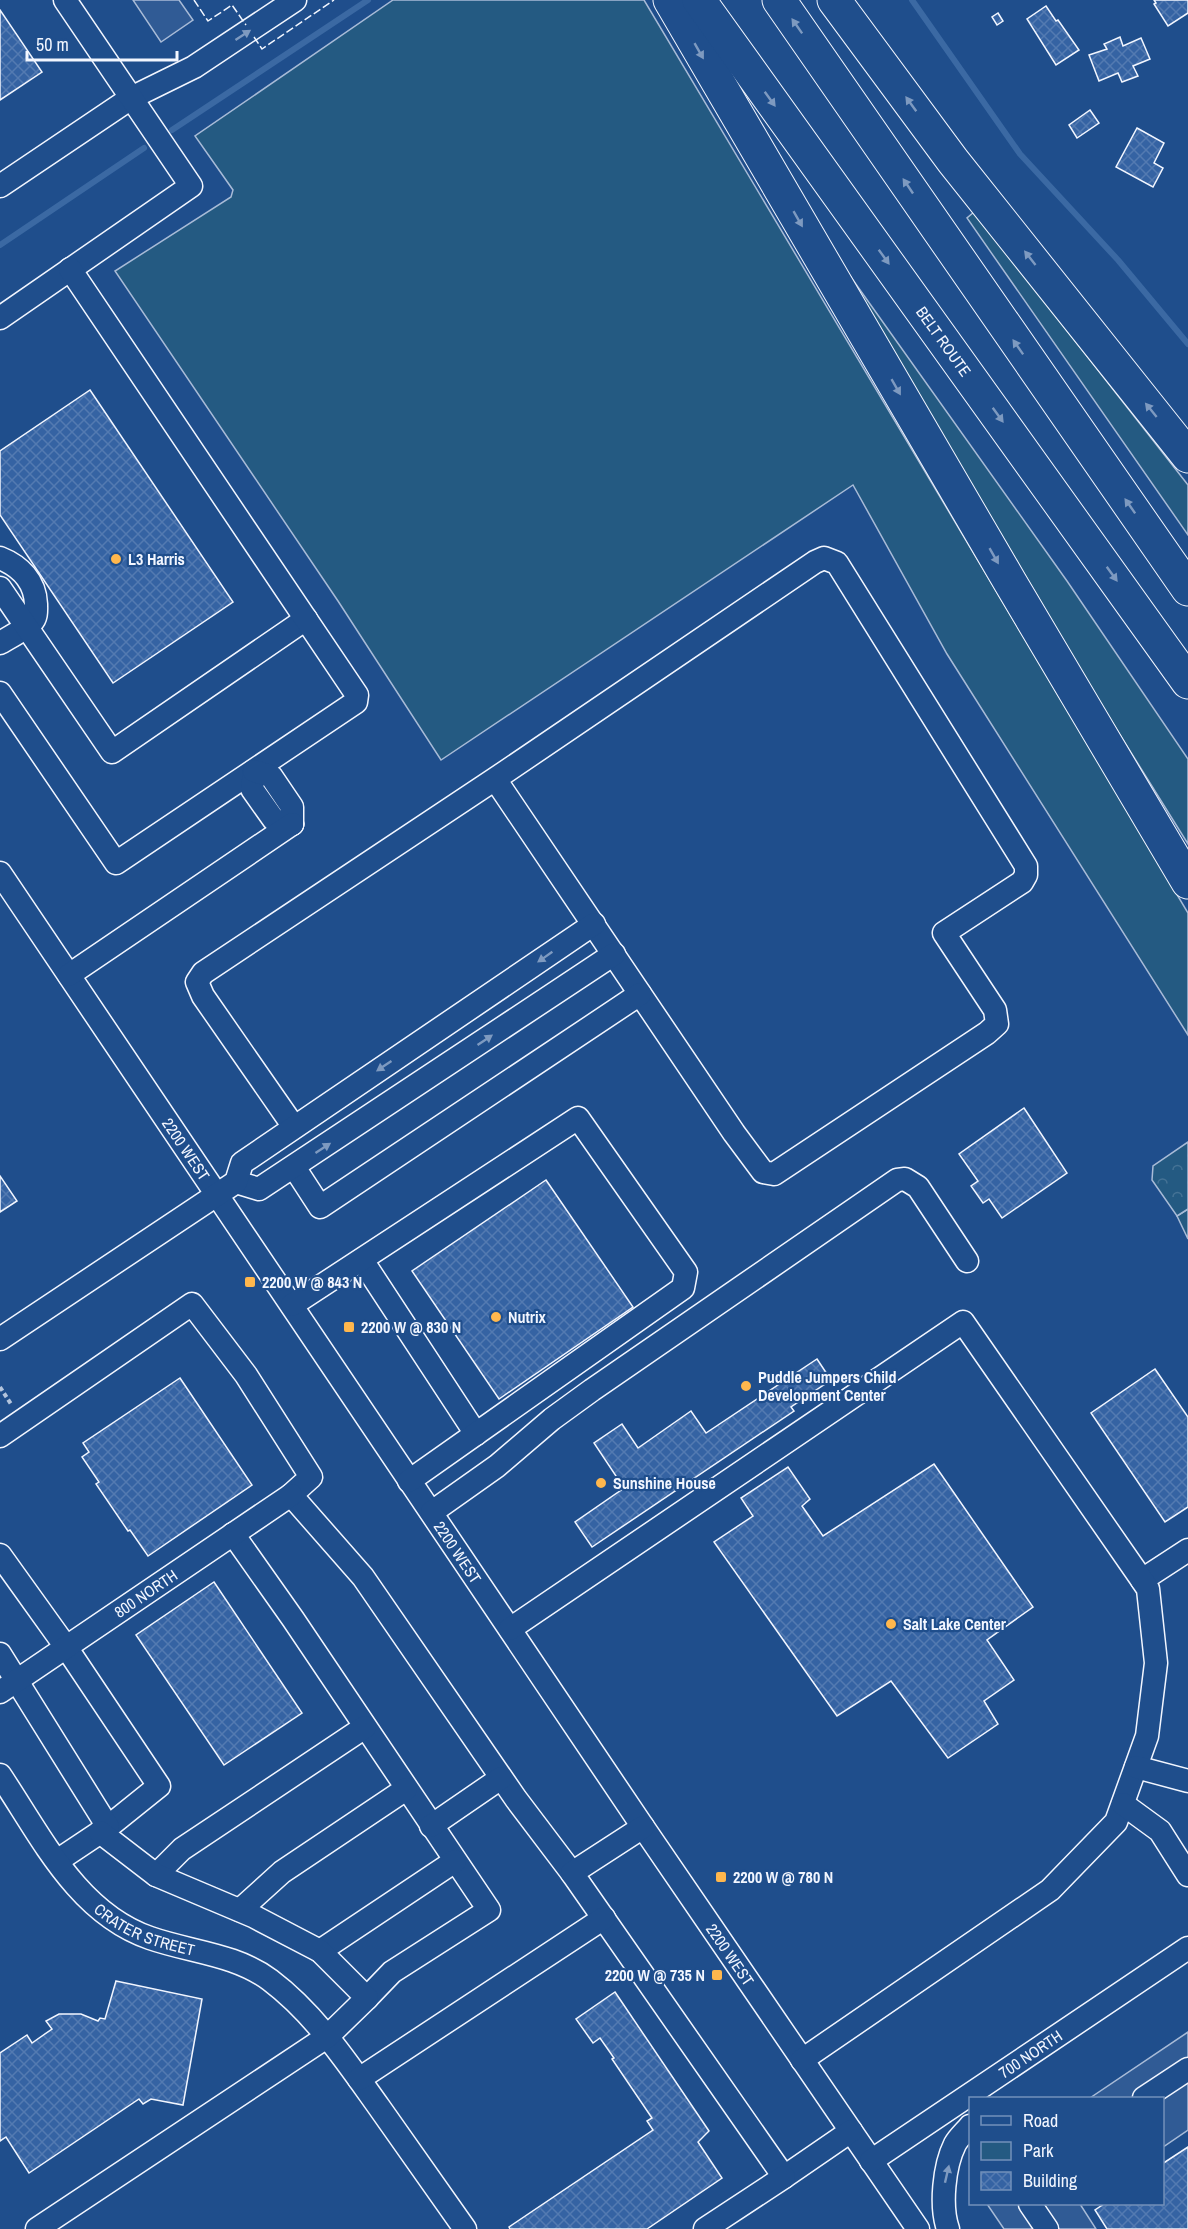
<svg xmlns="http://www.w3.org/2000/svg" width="1188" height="2229" viewBox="0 0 1188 2229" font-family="'Archivo Narrow',sans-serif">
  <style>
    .green { fill: #245a82; stroke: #a8bbd7; stroke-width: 1.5 }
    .forest { fill: url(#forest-crowns); stroke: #a8bbd7; stroke-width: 1.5 }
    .parking { fill: #305b95; stroke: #a8bbd7; stroke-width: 1.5 }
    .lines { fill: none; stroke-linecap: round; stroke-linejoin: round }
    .stream { stroke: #3b69a3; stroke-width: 6 }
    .building { fill: url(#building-cross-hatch); stroke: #f2f6ff; stroke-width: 1.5 }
    .minor-casing { stroke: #f2f6ff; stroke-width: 25 }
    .highway-casing { stroke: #f2f6ff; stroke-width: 35 }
    .path { stroke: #b3c4dc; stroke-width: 4; stroke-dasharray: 4.5 3; stroke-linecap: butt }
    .minor { stroke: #1f4e8c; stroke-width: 22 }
    .highway { stroke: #1f4e8c; stroke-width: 33 }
    .fence { stroke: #f2f6ff; stroke-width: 1.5; stroke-dasharray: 8 3; stroke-linecap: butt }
    .oneway { fill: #7e9ac0 }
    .poi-dot { fill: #ffb74d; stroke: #1f4e8c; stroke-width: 2 }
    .labels { text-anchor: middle; stroke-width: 4.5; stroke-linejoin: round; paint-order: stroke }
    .street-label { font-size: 16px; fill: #f2f6ff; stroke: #1f4e8c }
    .poi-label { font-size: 16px; font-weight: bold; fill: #f2f6ff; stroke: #1f4e8c; text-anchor: start }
  </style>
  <defs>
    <pattern id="forest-crowns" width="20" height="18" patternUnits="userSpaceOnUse" patternTransform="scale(1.5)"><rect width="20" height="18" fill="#245a82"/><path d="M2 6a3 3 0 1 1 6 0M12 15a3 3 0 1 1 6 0" fill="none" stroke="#447295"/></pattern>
    <pattern id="building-cross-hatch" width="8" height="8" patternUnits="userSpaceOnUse" patternTransform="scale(1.5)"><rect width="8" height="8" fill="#3563a3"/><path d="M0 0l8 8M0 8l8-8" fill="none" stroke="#537ab1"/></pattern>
  </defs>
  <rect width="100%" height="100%" fill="#1f4e8c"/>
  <g class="green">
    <path d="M393 0H644L1188 913V1035L947 654 853 485 441 760 338 601 115 271 231 197 233 190 195 136Z"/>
    <path d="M974 212 1188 485V535L967 218Z"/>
    <path d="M843 266 1067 581 1188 759V844L1102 706Z"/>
    <path d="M1188 1209V1239L1177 1216Z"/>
  </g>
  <path class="forest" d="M1188 1142V1209L1177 1216 1152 1180 1153 1166Z"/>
  <g class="parking">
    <path d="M133 0H179L193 20 161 42Z"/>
    <path d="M1188 2032V2130L1163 2147 1162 2098H1090Z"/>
    <path d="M987 2204H1080L1096 2229H1004Z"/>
  </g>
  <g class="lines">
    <g class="stream">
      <path d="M912 0 1020 154 1118 260 1188 344"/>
      <path d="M172 130 368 0"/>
      <path d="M0 245 144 148"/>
    </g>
  </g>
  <g class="building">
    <path d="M1154 0H1188V13L1168 26 1154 4 1156 3Z"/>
    <path d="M1046 6 1056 21 1058 20 1079 50 1056 65 1027 19Z"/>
    <path d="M0 10 42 72 0 100Z"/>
    <path d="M998 13 1003 21 997 25 992 17Z"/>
    <path d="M1120 37 1123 46 1141 38 1150 59 1133 66 1138 76 1122 82 1118 73 1099 81 1089 55 1107 49 1104 44Z"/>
    <path d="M1090 110 1099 123 1077 138 1069 125Z"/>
    <path d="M1137 128 1164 143 1154 163 1163 168 1153 187 1116 167Z"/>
    <path d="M90 390 233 602 113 683 0 515V451Z"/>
    <path d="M1024 1108 1067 1173 1002 1218 989 1199 983 1203 971 1186 978 1181 959 1154Z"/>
    <path d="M0 1176 17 1201 0 1212Z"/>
    <path d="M546 1180 633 1307 499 1399 412 1271Z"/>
    <path d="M817 1359 831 1380 791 1407 794 1411 592 1547 575 1522 624 1488 594 1443 622 1424 638 1448 691 1411 706 1433Z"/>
    <path d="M1155 1369 1188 1417V1507L1165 1522 1091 1413Z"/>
    <path d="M180 1378 252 1485 148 1556 130 1530 128 1531 96 1484 99 1482 82 1457 89 1452 83 1443Z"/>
    <path d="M934 1464 1033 1607 987 1640 1014 1680 984 1701 998 1724 948 1758 891 1681 837 1716 714 1542 753 1516 741 1498 788 1467 810 1499 802 1506 823 1536Z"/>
    <path d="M214 1582 302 1713 224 1765 136 1635Z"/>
    <path d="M116 1981 202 1999 183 2105 151 2099 143 2104 139 2099 29 2173 6 2137 0 2141V2053L27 2035 32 2043 52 2029 46 2021 59 2014H81L98 2021 100 2018 105 2019Z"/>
    <path d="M615 1992 709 2131 698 2142 722 2178 647 2229H510L509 2227 653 2130 647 2121 652 2118 612 2059 614 2058 600 2038 593 2043 576 2019Z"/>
    <path d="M1188 2147V2229H1107L1095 2210 1104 2204H1162V2164Z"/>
  </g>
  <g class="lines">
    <defs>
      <g id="minor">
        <path d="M0 186 131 98 194 67 295 0"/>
        <path d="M0 318 191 186 65 0"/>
        <path d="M0 558C20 566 35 581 36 604 36 610 37 617 32 622 26 629 8 638 0 643"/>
        <path d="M0 588 112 752 306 619"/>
        <path d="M0 693 116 863 356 702 357 695 70 269"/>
        <path d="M254 771 252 789 274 820 292 824"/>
        <path d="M254 771 271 776 292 807V824"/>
        <path id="s1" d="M0 873 643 1827 918 2229"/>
        <path d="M69 975 292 824"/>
        <path d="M294 1127 203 996 197 982 203 973 495 779 815 562 824 558 837 563 1026 866V875L1022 882 944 933 995 1010 997 1024 987 1033 774 1174 763 1172 734 1133 495 779"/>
        <path d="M294 1167 320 1207 640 994"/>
        <path d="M236 1182 259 1189 614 954"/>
        <path d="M362 1260 476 1434"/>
        <path d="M292 1305 578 1118 686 1272 683 1288 409 1481"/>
        <path d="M0 1339 236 1182 242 1163 594 924"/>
        <path d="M0 1436 192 1304 246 1375 311 1477 291 1495 363 1577 516 1799 572 1873"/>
        <path d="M432 1512 497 1466 552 1419 592 1390 897 1180 905 1179 918 1187 967 1261"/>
        <path d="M233 1534 293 1619 489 1910 392 1972 367 1998"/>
        <path d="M0 1555 66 1647 159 1786 108 1827"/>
        <path d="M1142 1580 1188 1550"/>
        <path d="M510 1629 963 1322 1142 1580 1148 1589 1156 1663 1147 1736 1116 1822 1050 1890 802 2060"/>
        <path d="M0 1654 108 1827 57 1861"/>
        <path id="s2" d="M0 1692 291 1495"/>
        <path d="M1136 1767 1188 1781"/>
        <path id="s3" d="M0 1775C41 1836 77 1913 150 1938 190 1952 235 1954 270 1980 315 2014 346 2061 379 2107 407 2147 436 2188 465 2229"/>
        <path d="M1123 1804 1160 1831 1188 1875"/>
        <path d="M431 1826 501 1778"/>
        <path d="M643 1827 572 1873 784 2177 851 2131"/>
        <path d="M156 1875 182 1849 365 1727"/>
        <path d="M240 1910 282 1872 406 1789"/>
        <path d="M320 1951 455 1861"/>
        <path d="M359 2079 604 1918"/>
        <path d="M1144 2098 1188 2069"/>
        <path id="s4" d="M871 2161 1188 1948"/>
        <path d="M1030 2204 1047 2229"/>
        <path d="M37 2229 328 2036 367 1998 320 1951 253 1916 156 1875 100 1832"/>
        <path d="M705 2229 784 2177"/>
        <path d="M948 2229C940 2206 944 2166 955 2144 958 2138 966 2131 970 2126"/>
      </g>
      <g id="highway">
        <path d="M670 0 1010 582 1188 882"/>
        <path id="s5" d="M699 0 1188 682"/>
        <path d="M779 0 1188 589"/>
        <path d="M834 0 953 161 1188 456"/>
      </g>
    </defs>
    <use href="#minor" class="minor-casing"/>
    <use href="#highway" class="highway-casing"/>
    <path class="path" d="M0 1387 11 1404"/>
    <use href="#minor" class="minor"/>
    <use href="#highway" class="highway"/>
    <g class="fence">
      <path d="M194 0 208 21 232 5 246 25"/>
      <path d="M254 37 262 49 334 0"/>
    </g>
  </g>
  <defs><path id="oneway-solid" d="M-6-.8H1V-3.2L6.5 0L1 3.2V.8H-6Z" transform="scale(1.5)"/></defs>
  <g class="oneway">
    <use href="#oneway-solid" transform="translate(797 26) rotate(-125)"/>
    <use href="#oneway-solid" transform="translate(243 35) rotate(-33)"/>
    <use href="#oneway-solid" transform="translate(699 51) rotate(60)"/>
    <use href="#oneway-solid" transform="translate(770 99) rotate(54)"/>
    <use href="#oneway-solid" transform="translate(911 104) rotate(-126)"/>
    <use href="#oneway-solid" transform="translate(908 186) rotate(-124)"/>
    <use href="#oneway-solid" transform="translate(798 219) rotate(60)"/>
    <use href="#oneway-solid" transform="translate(884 257) rotate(54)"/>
    <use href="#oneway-solid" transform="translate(1030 258) rotate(-128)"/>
    <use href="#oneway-solid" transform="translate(1018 347) rotate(-125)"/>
    <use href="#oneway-solid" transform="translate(896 387) rotate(60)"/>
    <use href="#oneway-solid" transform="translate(1151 410) rotate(-129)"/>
    <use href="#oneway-solid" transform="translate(998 415) rotate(54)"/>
    <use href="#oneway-solid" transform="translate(1130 506) rotate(-125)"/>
    <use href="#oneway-solid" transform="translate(994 556) rotate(60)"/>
    <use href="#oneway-solid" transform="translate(1112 574) rotate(54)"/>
    <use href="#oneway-solid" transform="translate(545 957) rotate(145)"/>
    <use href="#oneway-solid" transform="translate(485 1040) rotate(-34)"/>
    <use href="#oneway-solid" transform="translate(384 1066) rotate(146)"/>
    <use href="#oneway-solid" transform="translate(323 1148) rotate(-33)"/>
    <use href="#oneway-solid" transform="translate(947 2174) rotate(-77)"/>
  </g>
  <g class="poi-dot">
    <circle cx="116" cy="559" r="6"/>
    <rect x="244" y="1276" width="12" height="12" rx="3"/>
    <circle cx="496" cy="1317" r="6"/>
    <rect x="343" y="1321" width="12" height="12" rx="3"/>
    <circle cx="746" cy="1386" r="6"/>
    <circle cx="601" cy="1483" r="6"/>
    <circle cx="891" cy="1624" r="6"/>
    <rect x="715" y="1871" width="12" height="12" rx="3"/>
    <rect x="711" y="1969" width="12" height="12" rx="3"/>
  </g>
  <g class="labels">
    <g class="street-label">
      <text dy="6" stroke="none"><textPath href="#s5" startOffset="420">BELT ROUTE</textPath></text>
      <text dy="6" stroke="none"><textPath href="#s1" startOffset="333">2200 WEST</textPath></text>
      <text dy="6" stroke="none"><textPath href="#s1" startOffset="819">2200 WEST</textPath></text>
      <text dy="6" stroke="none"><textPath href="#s2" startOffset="176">800 NORTH</textPath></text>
      <text dy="6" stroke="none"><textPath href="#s3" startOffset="218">CRATER STREET</textPath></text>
      <text dy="6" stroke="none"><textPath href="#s1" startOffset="1305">2200 WEST</textPath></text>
      <text dy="6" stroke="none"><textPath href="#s4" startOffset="192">700 NORTH</textPath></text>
    </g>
    <g class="poi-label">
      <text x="128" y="565">L3 Harris</text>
      <text x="262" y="1288">2200 W @ 843 N</text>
      <text x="508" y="1323">Nutrix</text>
      <text x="361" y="1333">2200 W @ 830 N</text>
      <text x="758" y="1383">Puddle Jumpers Child<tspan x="758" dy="18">Development Center</tspan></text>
      <text x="613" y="1489">Sunshine House</text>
      <text x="903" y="1630">Salt Lake Center</text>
      <text x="733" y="1883">2200 W @ 780 N</text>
      <text x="705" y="1981" text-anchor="end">2200 W @ 735 N</text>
    </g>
  </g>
  <rect x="969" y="2097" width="195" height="108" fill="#1f4e8c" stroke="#7391ba" stroke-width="1.5"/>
  <rect x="981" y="2116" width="30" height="9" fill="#1f4e8c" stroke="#7391ba" stroke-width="1.5"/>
  <text x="1023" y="2127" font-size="18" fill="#f2f6ff">Road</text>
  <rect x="981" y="2142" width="30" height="18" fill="#245a82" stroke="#7391ba" stroke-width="1.5"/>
  <text x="1023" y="2157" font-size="18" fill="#f2f6ff">Park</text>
  <rect x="981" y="2172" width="30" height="18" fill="url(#building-cross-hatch)" stroke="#7391ba" stroke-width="1.5"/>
  <text x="1023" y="2187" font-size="18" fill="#f2f6ff">Building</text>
  <path d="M27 51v9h150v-9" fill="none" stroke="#f2f6ff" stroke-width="3"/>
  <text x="36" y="51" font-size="18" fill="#f2f6ff" stroke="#1f4e8c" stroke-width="4.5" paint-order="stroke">50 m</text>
</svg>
